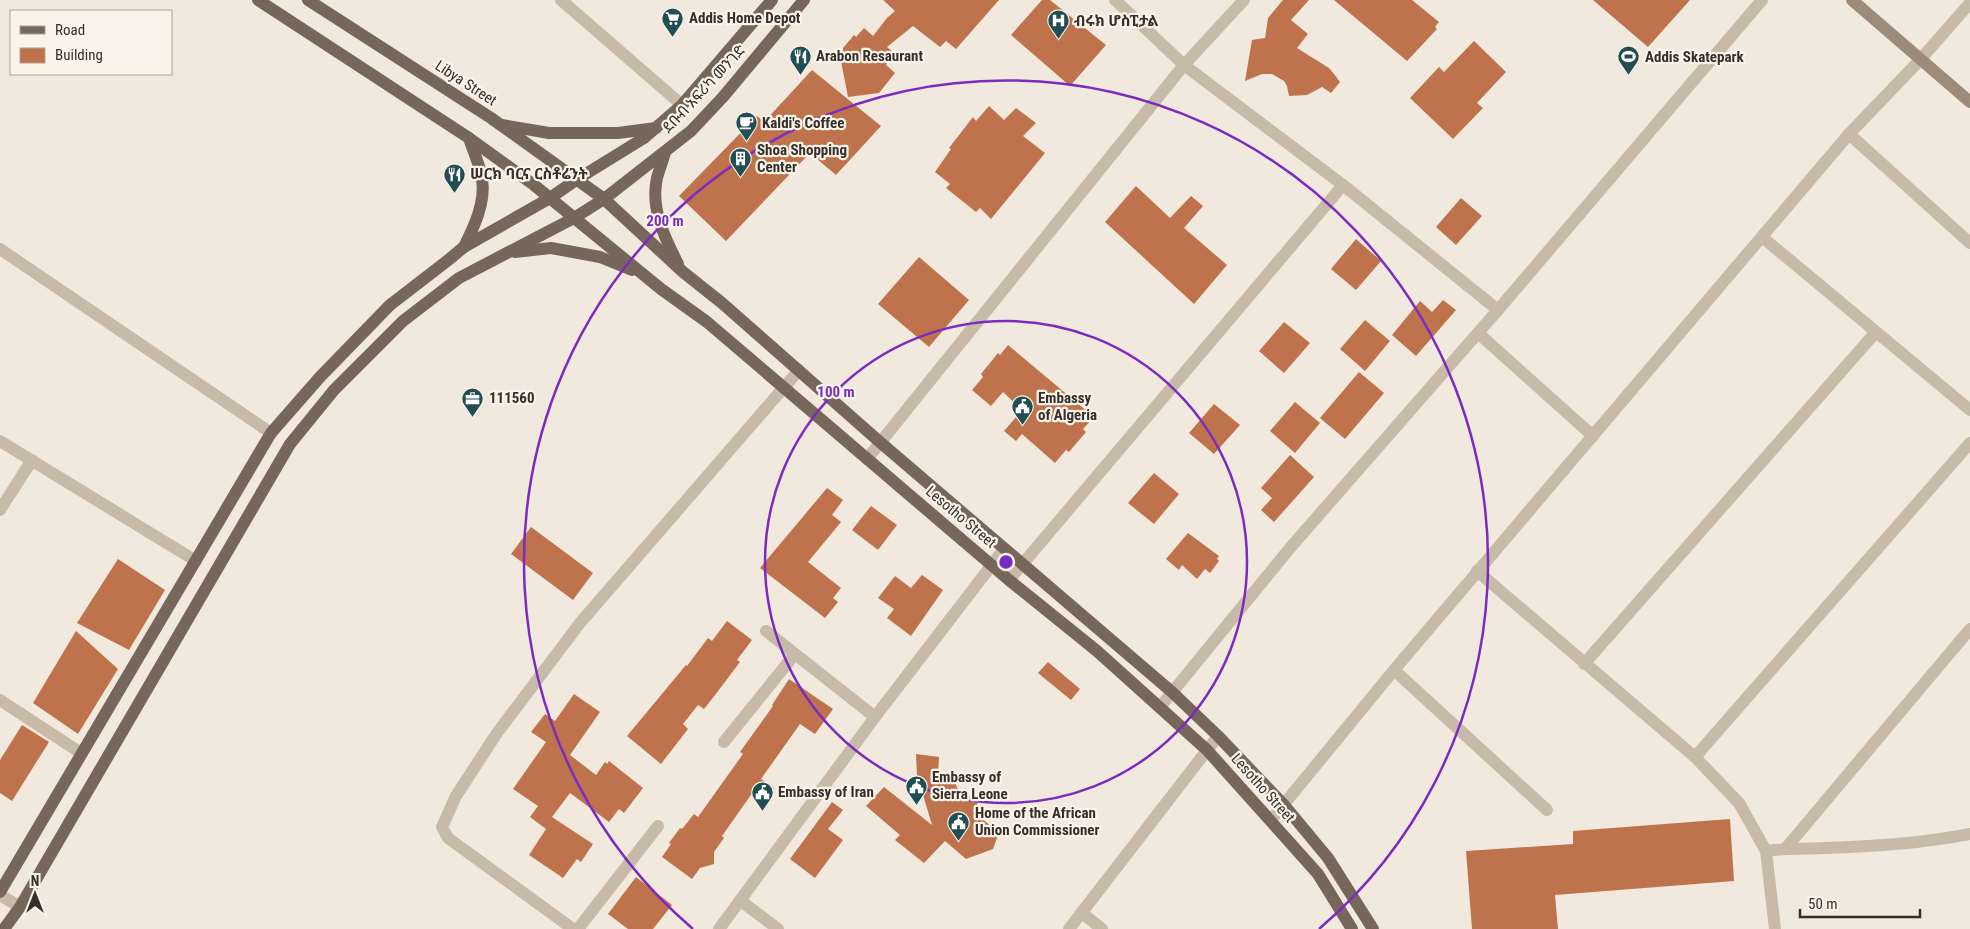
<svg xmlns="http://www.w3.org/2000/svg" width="1970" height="929" viewBox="0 0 1970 929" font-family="'Roboto Condensed','Noto Sans Ethiopic',sans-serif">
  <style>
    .building { fill: #bf734d }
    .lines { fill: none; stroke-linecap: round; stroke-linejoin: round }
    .street { stroke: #c8baa9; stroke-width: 12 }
    .secondary { stroke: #9c8a7b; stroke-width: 12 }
    .primary { stroke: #77675b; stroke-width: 12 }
    .ring { fill: none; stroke: #7b2cbf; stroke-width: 2.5 }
    .labels { text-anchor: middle; stroke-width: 4.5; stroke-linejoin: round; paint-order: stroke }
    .poi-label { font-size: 15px; font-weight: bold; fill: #362e29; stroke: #f9f3e9; text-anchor: start }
    .street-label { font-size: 15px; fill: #362e29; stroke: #f9f3e9 }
    .centre { fill: #7b2cbf; stroke: #f9f3e9; stroke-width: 2.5 }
    .ring-label { font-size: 15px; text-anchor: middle; font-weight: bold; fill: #7b2cbf; stroke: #f9f3e9; stroke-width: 4.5; stroke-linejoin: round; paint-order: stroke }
  </style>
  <rect width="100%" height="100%" fill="#f1e9dd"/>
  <g class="building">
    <path d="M883 0H999L956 49 946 41 940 47 913 26 887 47 894 53 886 65 895 73 879 93 848 97 840 56 843 52V48L854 35 856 37 864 28 873 36 887 18 895 11Z"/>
    <path d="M1042 0H1050L1106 45 1070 86 1011 35Z"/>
    <path d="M1283 0H1309L1291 20 1308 34 1297 48 1329 68 1334 74 1340 82 1331 93 1322 87 1307 95 1289 96 1287 86 1284 81 1272 74H1262L1245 81 1252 40 1265 38 1268 18Z"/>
    <path d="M1334 0H1412L1439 22 1435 27 1437 29 1407 61Z"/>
    <path d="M1593 0H1690L1648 47Z"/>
    <path d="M1474 41 1506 72 1477 103 1483 108 1453 139 1410 98 1439 67 1444 72Z"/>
    <path d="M812 70 881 126 836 175 810 153 726 241 679 196 757 116 764 122Z"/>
    <path d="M989 106 1004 120 1016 108 1036 123 1023 136 1045 153 991 219 980 208 976 212 946 188 950 184 935 172 951 149 949 148 973 117 976 121Z"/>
    <path d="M1136 186 1170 218 1191 196 1203 206 1184 228 1227 265 1194 304 1105 222Z"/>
    <path d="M1461 198 1482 216 1456 245 1436 227Z"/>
    <path d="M1356 239 1381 261 1356 290 1331 269Z"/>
    <path d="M919 257 969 300 929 347 878 304Z"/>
    <path d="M1443 300 1456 310 1416 356 1392 335 1420 301 1432 312Z"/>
    <path d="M1365 320 1390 341 1365 371 1340 349Z"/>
    <path d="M1284 322 1310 343 1284 373 1259 351Z"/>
    <path d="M1008 345 1094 417 1083 429 1086 432 1069 452 1066 450 1055 463 1022 434 1016 441 1004 431 1022 410 1003 392 991 406 972 390 983 377 981 374 998 353 1000 355Z"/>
    <path d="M1359 372 1384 393 1345 439 1320 418Z"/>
    <path d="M1295 402 1320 423 1295 453 1270 431Z"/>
    <path d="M1214 404 1240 425 1214 454 1189 433Z"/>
    <path d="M1290 455 1314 477 1274 522 1261 510 1272 498 1261 488Z"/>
    <path d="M1154 473 1179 494 1154 524 1128 503Z"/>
    <path d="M827 488 843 500 832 515 841 522 808 562 841 588 833 598 838 602 825 618 760 568Z"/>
    <path d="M871 506 897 525 878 550 852 530Z"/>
    <path d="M531 527 593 573 573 600 511 554Z"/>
    <path d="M1188 533 1219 556 1217 559 1219 561 1210 573 1205 569 1197 579 1182 565 1179 570 1166 559Z"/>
    <path d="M118 559 165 590 129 650 77 623Z"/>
    <path d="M922 575 943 590 911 636 887 618 894 609 878 598 895 576 911 588Z"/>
    <path d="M727 621 752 640 737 660 740 662 712 699 704 709 698 705 683 724 688 729 661 764 627 736 686 665 687 666 708 638 712 641Z"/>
    <path d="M76 631 118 669 78 734 33 703Z"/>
    <path d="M1048 662 1080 689 1071 700 1038 673Z"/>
    <path d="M789 679 833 709 815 734 800 724 761 779 774 788 765 801 753 792 722 836 724 838 714 852V864L700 868 692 879 662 857 671 844 669 843 680 828 682 829 694 814 698 817 743 754 740 752 773 706 772 705Z"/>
    <path d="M574 694 600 712 570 755 596 775 605 762 607 764 609 761 643 788 624 813 619 809 609 822 570 793 552 817 593 844 581 862 577 859 563 878 529 855 546 829 530 817 538 806 513 789 546 742 531 732 545 714 555 721Z"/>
    <path d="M22 725 49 742 12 801 0 793V760Z"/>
    <path d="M916 754 939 757 938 776 953 779 963 799 970 796 979 801 973 811 993 828 997 838 993 849 966 859 945 841 924 863 895 840 900 835 866 806 884 787 932 825 917 775Z"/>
    <path d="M832 802 843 810 828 829 843 840 815 878 790 859Z"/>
    <path d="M1730 819 1734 881 1555 895 1558 929H1472L1466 851 1573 844V831Z"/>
    <path d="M636 877 672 905 653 929H628L608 914Z"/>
  </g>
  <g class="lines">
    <g class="street">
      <path d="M561 0 682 105"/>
      <path d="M1115 0 1184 65 1343 185 1498 310"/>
      <path d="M1849 134 1970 243"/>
      <path d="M1762 237 1970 410"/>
      <path d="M0 249 271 433"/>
      <path d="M1478 333 1593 436"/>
      <path d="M0 441 196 561"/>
      <path d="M867 459 1184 65 1244 0"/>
      <path d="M0 510 32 460"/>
      <path d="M1477 571 1695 757 1739 803 1766 851 1775 929"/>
      <path d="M1009 580 1343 185"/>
      <path d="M766 631 875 717"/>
      <path d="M1584 664 1876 332"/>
      <path d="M1394 670 1547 810"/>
      <path d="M0 700 81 753"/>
      <path d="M1161 706 1290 548 1498 310 1762 0"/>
      <path d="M724 742 795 654"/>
      <path d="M1695 757 1970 443"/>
      <path d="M1271 820 1394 670 1849 134 1920 60 1970 3"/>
      <path d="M1786 848 1970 629"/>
      <path d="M1766 851C1786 848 1804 849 1824 848 1871 847 1924 843 1970 834"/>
      <path d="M0 895 20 907"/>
      <path d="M741 901 778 929"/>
      <path d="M1082 913 1102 929"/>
      <path d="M573 929 448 838 442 827 456 796 497 733 580 623 799 370"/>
      <path d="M578 929 658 826"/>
      <path d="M719 929 875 717 1004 549"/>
      <path d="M1069 929 1218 736"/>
    </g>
    <path class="secondary" d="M1852 0 1970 102"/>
    <g class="primary">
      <path d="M258 0 469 138 534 185 661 289 707 322 1009 580 1097 651 1207 750 1318 874 1352 929"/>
      <path d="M308 0 491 118 604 199 683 272 722 303 881 443 1172 692 1218 736 1284 805 1328 858 1373 929"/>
      <path d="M502 125 549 133H618L656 128"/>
      <path d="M665 152C663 161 659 170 657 178 650 209 665 238 678 264"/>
      <path d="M464 247C474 227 486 202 482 179 480 165 473 151 469 138"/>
      <path d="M515 252 551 248 600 257 632 270"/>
      <path d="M0 892 271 433 320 377 390 305 447 261 464 247 550 198 576 180 644 138 682 105 772 0"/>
      <path d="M4 929 20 907 290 444 334 390 403 321 459 278 574 218 604 199 691 131 723 97 804 0"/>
    </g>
  </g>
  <g class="ring">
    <circle cx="1006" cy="562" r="241"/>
    <path d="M693 929A482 482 0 1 1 1319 929"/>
  </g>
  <defs>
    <symbol id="supermarket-pin" viewBox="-11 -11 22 30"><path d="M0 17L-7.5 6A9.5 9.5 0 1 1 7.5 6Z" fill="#214d55" stroke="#f9f3e9"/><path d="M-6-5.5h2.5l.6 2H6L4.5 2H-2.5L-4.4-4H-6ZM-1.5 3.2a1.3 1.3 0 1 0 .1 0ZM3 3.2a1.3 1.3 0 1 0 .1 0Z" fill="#fff"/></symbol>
    <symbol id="hospital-pin" viewBox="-11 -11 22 30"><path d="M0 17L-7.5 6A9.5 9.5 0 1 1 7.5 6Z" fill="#214d55" stroke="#f9f3e9"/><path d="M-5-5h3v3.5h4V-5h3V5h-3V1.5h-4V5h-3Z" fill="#fff"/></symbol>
    <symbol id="restaurant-pin" viewBox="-11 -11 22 30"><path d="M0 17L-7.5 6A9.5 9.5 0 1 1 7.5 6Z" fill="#214d55" stroke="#f9f3e9"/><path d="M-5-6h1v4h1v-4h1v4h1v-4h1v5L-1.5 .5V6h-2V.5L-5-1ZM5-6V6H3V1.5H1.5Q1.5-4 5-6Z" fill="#fff"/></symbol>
    <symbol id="stadium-pin" viewBox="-11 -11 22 30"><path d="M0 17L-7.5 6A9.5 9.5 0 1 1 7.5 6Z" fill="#214d55" stroke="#f9f3e9"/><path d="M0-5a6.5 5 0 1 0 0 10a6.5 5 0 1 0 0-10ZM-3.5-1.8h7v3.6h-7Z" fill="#fff"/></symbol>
    <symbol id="cafe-pin" viewBox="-11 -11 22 30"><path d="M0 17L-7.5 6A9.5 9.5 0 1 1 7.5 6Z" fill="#214d55" stroke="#f9f3e9"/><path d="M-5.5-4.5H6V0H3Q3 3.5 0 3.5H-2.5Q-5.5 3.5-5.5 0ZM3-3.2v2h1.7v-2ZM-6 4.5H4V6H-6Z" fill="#fff"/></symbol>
    <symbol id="building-pin" viewBox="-11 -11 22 30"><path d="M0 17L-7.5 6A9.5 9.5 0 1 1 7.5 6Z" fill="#214d55" stroke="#f9f3e9"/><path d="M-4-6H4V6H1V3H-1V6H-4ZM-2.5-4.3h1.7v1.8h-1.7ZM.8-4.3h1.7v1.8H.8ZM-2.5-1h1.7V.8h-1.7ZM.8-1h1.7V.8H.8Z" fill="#fff"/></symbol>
    <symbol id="office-pin" viewBox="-11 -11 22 30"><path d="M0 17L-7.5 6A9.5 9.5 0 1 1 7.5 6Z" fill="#214d55" stroke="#f9f3e9"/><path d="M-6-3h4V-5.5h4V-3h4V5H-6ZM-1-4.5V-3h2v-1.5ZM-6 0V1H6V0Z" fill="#fff"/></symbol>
    <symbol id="civic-pin" viewBox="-11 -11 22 30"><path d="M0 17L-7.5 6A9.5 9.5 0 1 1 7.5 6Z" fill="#214d55" stroke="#f9f3e9"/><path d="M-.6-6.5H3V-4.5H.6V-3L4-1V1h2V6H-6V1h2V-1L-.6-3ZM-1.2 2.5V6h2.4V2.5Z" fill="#fff"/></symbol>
  </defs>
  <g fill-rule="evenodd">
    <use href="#supermarket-pin" x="660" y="6" width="25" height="34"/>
    <use href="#hospital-pin" x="1046" y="8" width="25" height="34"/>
    <use href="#restaurant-pin" x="788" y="44" width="25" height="34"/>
    <use href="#stadium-pin" x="1616" y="44" width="25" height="34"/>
    <use href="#cafe-pin" x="734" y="110" width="25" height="34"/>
    <use href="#building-pin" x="728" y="146" width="25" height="34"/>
    <use href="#restaurant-pin" x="442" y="162" width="25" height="34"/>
    <use href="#office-pin" x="460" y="386" width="25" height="34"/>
    <use href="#civic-pin" x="1010" y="394" width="25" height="34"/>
    <use href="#civic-pin" x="904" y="774" width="25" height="34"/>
    <use href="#civic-pin" x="750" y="780" width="25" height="34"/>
    <use href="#civic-pin" x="946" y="810" width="25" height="34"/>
  </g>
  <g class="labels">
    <g class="poi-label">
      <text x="689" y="23">Addis Home Depot</text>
      <text x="1074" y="26">ብሩክ ሆስፒታል</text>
      <text x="816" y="61">Arabon Resaurant</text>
      <text x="1645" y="62">Addis Skatepark</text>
      <text x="762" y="128">Kaldi's Coffee</text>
      <text x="757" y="155">Shoa Shopping<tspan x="757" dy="17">Center</tspan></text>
      <text x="470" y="179">ሠርክ ባርና ርስቶሬንት</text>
      <text x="489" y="403">111560</text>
      <text x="1038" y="403">Embassy<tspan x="1038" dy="17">of Algeria</tspan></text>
      <text x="932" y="782">Embassy of<tspan x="932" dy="17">Sierra Leone</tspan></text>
      <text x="778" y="797">Embassy of Iran</text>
      <text x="975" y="818">Home of the African<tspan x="975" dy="17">Union Commissioner</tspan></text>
    </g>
    <g class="street-label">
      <text transform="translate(466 83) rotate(33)" y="5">Libya Street</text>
      <text transform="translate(704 89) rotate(-47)" y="5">ደቡብ አፍሪካ መንገድ</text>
      <text transform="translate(961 517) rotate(40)" y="5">Lesotho Street</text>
      <text transform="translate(1263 788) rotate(48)" y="5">Lesotho Street</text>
    </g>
  </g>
  <circle cx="1006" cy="562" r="8" class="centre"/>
  <g class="ring-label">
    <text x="665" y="226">200 m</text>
    <text x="836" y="397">100 m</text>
  </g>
  <rect x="10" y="10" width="162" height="65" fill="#f9f3e9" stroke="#aba49c"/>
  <rect x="20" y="26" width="25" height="8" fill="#77675b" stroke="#aba49c"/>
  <text x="55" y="35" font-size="15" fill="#362e29">Road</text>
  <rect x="20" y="48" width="25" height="15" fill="#bf734d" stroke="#aba49c"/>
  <text x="55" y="60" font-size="15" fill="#362e29">Building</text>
  <g transform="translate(35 894)" stroke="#f9f3e9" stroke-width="4" paint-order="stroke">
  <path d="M0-4L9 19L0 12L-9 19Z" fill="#362e29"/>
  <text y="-8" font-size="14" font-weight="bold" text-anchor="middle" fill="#362e29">N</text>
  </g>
  <path d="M1800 909v8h120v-8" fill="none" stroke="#362e29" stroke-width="2.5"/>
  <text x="1808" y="909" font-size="15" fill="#362e29" stroke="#f9f3e9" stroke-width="4" paint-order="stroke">50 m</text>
</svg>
